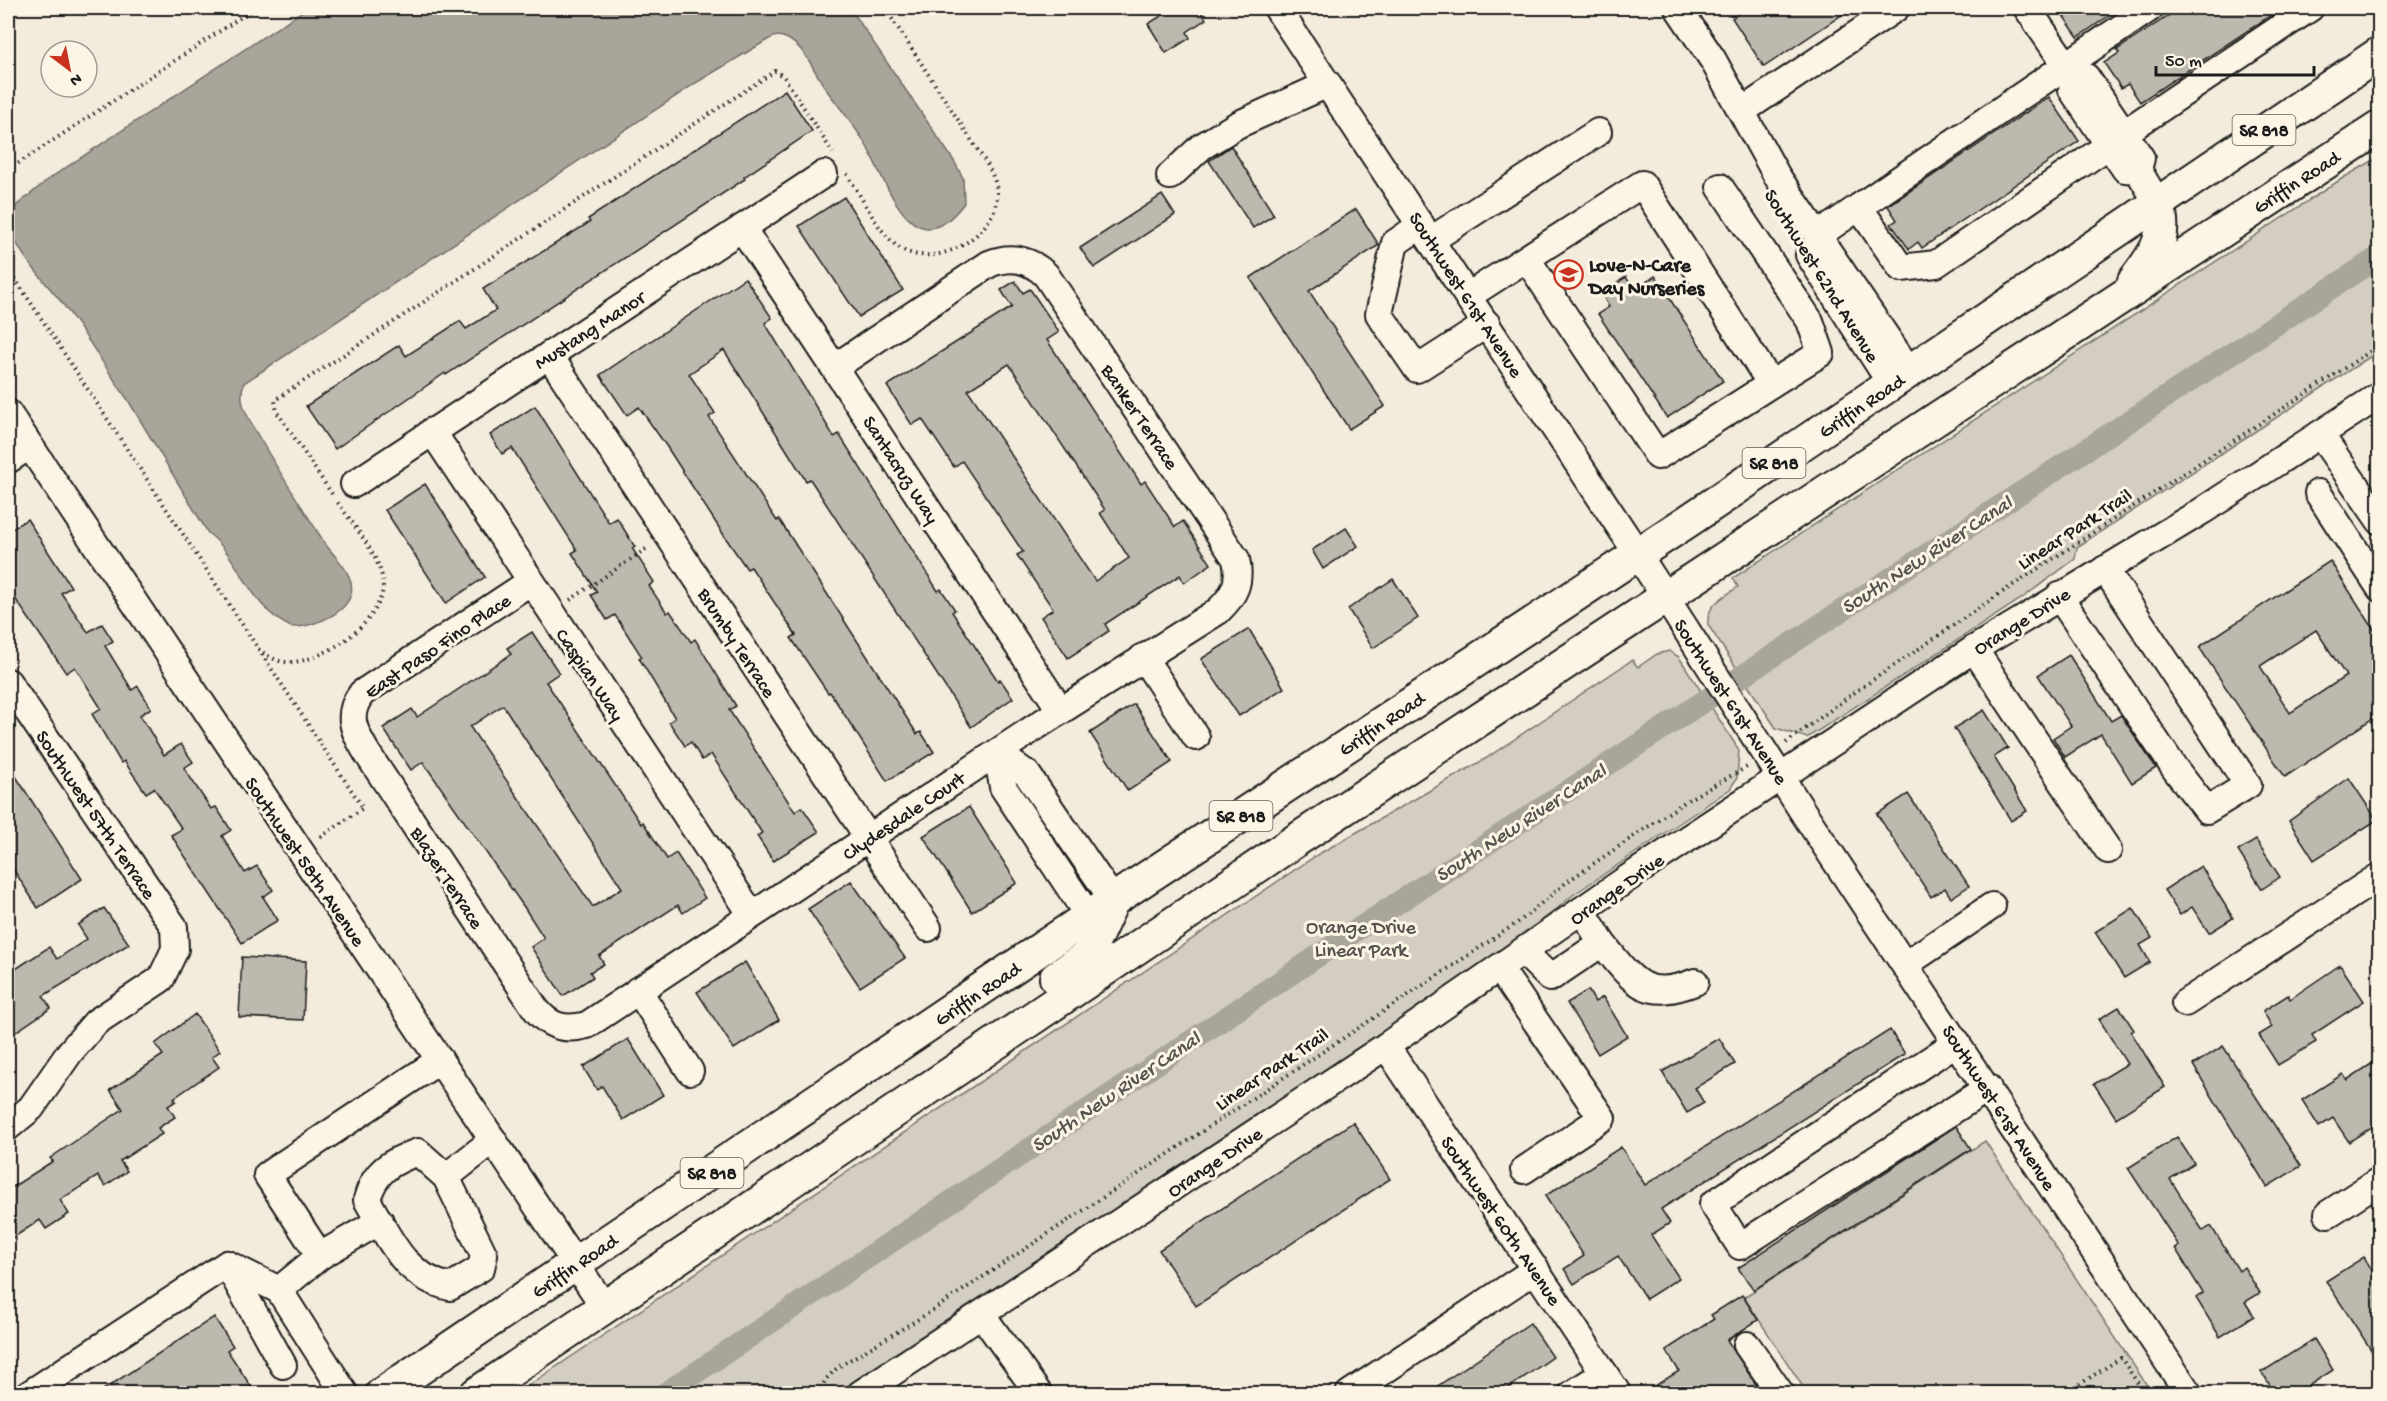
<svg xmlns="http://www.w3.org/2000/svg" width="2387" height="1401" viewBox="0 0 2387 1401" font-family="'Gochi Hand',sans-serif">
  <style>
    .green { fill: #d3cec1; stroke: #78756e; stroke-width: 1.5 }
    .water { fill: #aaa59b; stroke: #716e68; stroke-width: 1.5 }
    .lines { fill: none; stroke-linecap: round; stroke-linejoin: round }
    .canal { stroke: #aaa59b; stroke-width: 22 }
    .building { fill: #beb9ae; stroke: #1c1c1c; stroke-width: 1.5; fill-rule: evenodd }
    .minor-casing { stroke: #1c1c1c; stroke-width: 30 }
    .major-casing { stroke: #1c1c1c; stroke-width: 36 }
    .path { stroke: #1c1c1c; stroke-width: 4; stroke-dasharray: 1.5 4.5; stroke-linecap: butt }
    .minor { stroke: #fcf5e5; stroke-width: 26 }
    .major { stroke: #fcf5e5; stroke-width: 32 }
    .labels { text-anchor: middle; stroke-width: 6; stroke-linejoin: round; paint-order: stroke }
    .shield { fill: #fcf5e5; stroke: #5f5d58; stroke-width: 1.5 }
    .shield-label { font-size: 18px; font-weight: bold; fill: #1c1c1c }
    .street-label { font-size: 20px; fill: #1c1c1c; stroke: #fcf5e5 }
    .poi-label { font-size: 20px; font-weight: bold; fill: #1c1c1c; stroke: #fcf5e5; text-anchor: start }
    .park-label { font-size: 20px; fill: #53514e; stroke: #fcf5e5 }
    .water-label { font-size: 21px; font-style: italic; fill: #55534f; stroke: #fcf5e5 }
  </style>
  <rect width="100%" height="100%" fill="#f3ecdd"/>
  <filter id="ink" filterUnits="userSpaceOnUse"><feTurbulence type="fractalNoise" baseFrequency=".0167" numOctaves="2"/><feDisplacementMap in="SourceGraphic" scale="12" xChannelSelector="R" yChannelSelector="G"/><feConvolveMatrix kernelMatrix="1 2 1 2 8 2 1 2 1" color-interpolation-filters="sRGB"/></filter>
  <g filter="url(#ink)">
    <g class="green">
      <path d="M2379 157V351L2077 547 2075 559 2021 599 1807 738 1776 728 1708 625C1706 605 1723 597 1738 587L1733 578 2343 178Z"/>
      <path d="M1669 651 1679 657 1739 750 1737 778 1730 789 1573 895 1519 941 1324 1074 840 1393 516 1394 1317 855 1485 759 1632 660 1638 667 1657 654Z"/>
      <path d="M1985 1141 2152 1393H1807L1744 1297Z"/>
    </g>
    <path class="water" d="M307 8H850L954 161 963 178 964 203C955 215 939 232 922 227 897 220 878 166 866 145 855 126 841 109 828 92 815 75 807 48 786 38 779 35 775 36 769 39L699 81 244 383C238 400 245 411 253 427 276 467 301 506 326 545 335 557 348 568 351 583 357 611 313 628 291 627 249 608 241 558 208 533L128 400C106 369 86 334 62 303 43 278 13 251 8 218L17 205 50 178Z"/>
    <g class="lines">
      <path class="canal" d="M664 1394 1355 931 2380 256"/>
    </g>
    <g class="building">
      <path d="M1174 8H1199L1206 19 1187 32 1190 38 1166 53 1148 24Z"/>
      <path d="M1747 8H1852L1764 67 1732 18Z"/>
      <path d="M2058 8H2120L2078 37Z"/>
      <path d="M2180 8H2282L2140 102 2128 84 2121 88 2104 63 2119 53 2117 50Z"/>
      <path d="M785 90 812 131 744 177 745 179 446 375 445 373 335 449 306 406 399 345 406 356 460 321 466 329 496 310 483 289 590 222 588 219Z"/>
      <path d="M2049 97 2079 141 1922 248 1918 242 1909 249 1891 224 1897 220 1888 206Z"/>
      <path d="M1231 146 1274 215 1253 228 1209 161Z"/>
      <path d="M1162 195 1175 215 1094 268 1080 248Z"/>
      <path d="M844 197 903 290 859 317 799 226Z"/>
      <path d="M1356 209 1379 245 1309 291 1385 406 1349 429 1250 278Z"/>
      <path d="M1655 276 1723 381 1667 418 1598 314 1609 307 1601 293 1626 277 1634 290Z"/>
      <path d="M745 278 772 318 765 323 834 437 839 434 938 591 941 589 955 610 952 612 998 681 1000 679 1013 698 971 727 810 479 806 481 724 350 689 374 715 413 709 417 777 521 779 519 917 734 921 732 934 752 887 781 830 692 828 693 791 638 796 635 751 567 747 569 725 537 667 447 639 407 627 415 600 375Z"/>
      <path d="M1015 281 1023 293 1030 289 1059 332 1047 340 1141 484 1145 481 1175 527 1183 521 1211 564 1184 583 1180 575 1105 624 1109 631 1068 658 1041 617 1053 609 1017 555 1023 552 962 461 954 467 922 419 912 425 887 386 1012 307 1001 290ZM1009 364 1105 510 1100 513 1129 558 1095 581 968 390Z"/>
      <path d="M535 406 609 523 617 518 635 547 632 548 654 582 649 586 667 613 670 611 691 642 695 639 736 706 729 710 795 812 802 807 819 832 773 861 757 836 762 833 711 754 702 760 691 742 685 746 669 722 675 718 639 658 642 657 615 615 607 620 591 595 597 592 572 553 577 550 512 448 502 454 490 435Z"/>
      <path d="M425 484 485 577 446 603 385 510Z"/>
      <path d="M27 519 71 587 61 593 88 632 102 624 113 641 105 646 132 690 138 686 151 708 140 715 164 755 181 744 193 762 184 768 211 809 216 807 231 830 222 836 245 873 257 866 273 890 263 897 278 920 242 943 171 835 182 829 154 788 146 793 124 761 121 763 92 714 101 708 75 667 66 673 8 588V532Z"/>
      <path d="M1346 528 1358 546 1323 569 1312 550Z"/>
      <path d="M2330 561 2379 637V714L2285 777 2199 647ZM2316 630 2346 676 2290 713 2260 666Z"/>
      <path d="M1393 579 1418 618 1373 648 1348 609Z"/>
      <path d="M1249 629 1284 688 1239 716 1201 659Z"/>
      <path d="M532 632 559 673 546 682 641 824 643 822 667 859 676 853 705 898 683 913 678 905 599 956 604 964 590 972 593 977 563 996 531 947 544 938 524 907 423 762 411 770 383 728 412 709 417 717 511 654 507 648ZM503 705 622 888 593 907 470 727Z"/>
      <path d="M2069 655 2111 721 2121 715 2156 768 2132 783 2101 734 2065 757 2053 738 2071 726 2038 675Z"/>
      <path d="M1134 704 1172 762 1128 791 1090 733Z"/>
      <path d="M1984 710 2008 748 1994 757 2027 811 2011 821 1954 728Z"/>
      <path d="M8 764 82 879 38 908 8 861Z"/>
      <path d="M2349 778 2377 820 2314 860 2289 821Z"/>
      <path d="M1908 794 1969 886 1951 898 1945 888 1931 897 1877 814Z"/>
      <path d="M969 807 1017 883 972 912 923 836Z"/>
      <path d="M2256 840 2280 877 2262 889 2238 851Z"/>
      <path d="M2201 866 2233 918 2209 933 2192 907 2180 915 2164 890Z"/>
      <path d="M851 881 905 958 860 987 808 909Z"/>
      <path d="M104 908 129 944 43 996 51 1008 8 1037V974L49 947 57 959 87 939 78 925Z"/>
      <path d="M2133 908 2152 938 2140 945 2150 962 2124 978 2095 932Z"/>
      <path d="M242 957 306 961 303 1020 239 1017Z"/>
      <path d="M745 962 779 1020 734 1049 697 992Z"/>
      <path d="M2340 965 2364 1001 2312 1035 2316 1042 2278 1065 2259 1035 2272 1027 2263 1011 2288 995 2290 999Z"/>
      <path d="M1588 990 1595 1002 1603 997 1627 1036 1598 1054 1567 1003Z"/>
      <path d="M2119 1007 2134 1030 2131 1032 2165 1087 2116 1118 2094 1084 2127 1064 2099 1019Z"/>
      <path d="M195 1014 220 1051 212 1057 219 1067 174 1098 176 1101 168 1106 175 1117 158 1128 162 1134 120 1161 127 1171 105 1186 98 1176 60 1200 69 1214 46 1229 40 1220 8 1241V1190L53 1161 50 1158 123 1109 110 1090 163 1055 155 1044Z"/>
      <path d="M1890 1030 1905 1054 1661 1209 1670 1223 1651 1235 1679 1278 1646 1299 1618 1256 1574 1284 1564 1269 1584 1256 1545 1196 1621 1147 1645 1185Z"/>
      <path d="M1719 1038 1735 1064 1695 1088 1704 1103 1687 1113 1662 1072Z"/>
      <path d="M628 1039 663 1095 623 1120 602 1086 597 1090 583 1067Z"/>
      <path d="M2223 1046 2301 1166 2267 1187 2193 1065Z"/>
      <path d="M2379 1059V1122L2349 1142 2333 1118 2319 1127 2302 1100 2343 1074 2347 1080Z"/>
      <path d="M1353 1122 1390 1179 1196 1306 1159 1250Z"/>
      <path d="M1956 1126 1971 1149 1754 1290 1738 1268Z"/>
      <path d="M2177 1137 2194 1163 2170 1179 2203 1231 2211 1226 2239 1271 2244 1267 2260 1293 2245 1302 2254 1316 2220 1337 2196 1298 2203 1293 2175 1248 2179 1246 2128 1168Z"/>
      <path d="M2364 1257 2379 1282V1362L2326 1281Z"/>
      <path d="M1742 1295 1758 1320 1727 1340 1762 1394H1642L1679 1371 1666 1350 1714 1319 1711 1315Z"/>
      <path d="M214 1317 233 1346 227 1350 256 1394H97Z"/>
      <path d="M1530 1323 1553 1357 1500 1394H1426Z"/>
      <path d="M2314 1339 2333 1370 2296 1394H2275L2262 1372Z"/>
    </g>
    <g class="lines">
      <defs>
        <g id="minor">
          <path d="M1277 8 1637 553 1803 812 2189 1394"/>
          <path d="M1678 8 1713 60 1777 176 1910 372"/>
          <path d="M2027 8 2074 77 2072 90 2125 169 2138 170"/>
          <path d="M2074 77H2086L2141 158 2138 170 2157 202"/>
          <path d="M1742 111 1896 8"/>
          <path d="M2124 133 2310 8"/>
          <path d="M2109 145 1936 264 1901 268 1859 207 2150 8"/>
          <path d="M1170 176 1201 147 1237 125 1328 84"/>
          <path d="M1720 187 1810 321 1821 353 1771 384"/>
          <path d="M1421 225 1395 243 1379 314 1417 369 1487 324"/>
          <path d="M742 228 1061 711"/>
          <path d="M1817 236 1859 207"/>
          <path d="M1431 240 1598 132"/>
          <path d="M1809 255 1891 384"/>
          <path d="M1468 296 1642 184 1771 384 1658 456 1527 259"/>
          <path d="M549 355 928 928"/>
          <path d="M8 413 605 1308"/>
          <path d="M432 431 752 915"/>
          <path d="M2320 434 2380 521"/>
          <path d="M8 460 29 446"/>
          <path d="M354 484 824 174"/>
          <path d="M2318 493 2380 588"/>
          <path d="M530 582 362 693C345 715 354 731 367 753L535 1008C549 1027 565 1031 587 1025L1043 722 1218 611C1235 595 1241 582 1236 559L1046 275C1029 259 1011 255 989 264L835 367"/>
          <path d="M2059 596 2175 769 2207 810 2248 785 2105 569"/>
          <path d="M1974 649 2108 850"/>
          <path d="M1143 657 1196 737"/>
          <path d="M8 682 174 927 175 949 161 979 96 1022 70 1052 31 1108 8 1127"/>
          <path d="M997 753 1003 787 1089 917"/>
          <path d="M997 753 1027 774 1113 900"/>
          <path d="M1602 943C1633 981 1644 1002 1695 982"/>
          <path d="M1524 952 1550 978 1602 943 1582 910"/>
          <path d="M1906 964 1992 906"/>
          <path d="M1500 969 1602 1118 1524 1170"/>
          <path d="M638 990 690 1071"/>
          <path d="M2185 1003 2380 876"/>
          <path d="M1957 1042 1713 1204 1740 1246 1988 1088"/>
          <path d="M1386 1046 1618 1394"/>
          <path d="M446 1177 418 1152C392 1161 374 1171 367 1200 390 1239 403 1276 450 1287L481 1268 484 1255 446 1177 493 1140"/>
          <path d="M2328 1214 2380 1180"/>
          <path d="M320 1256 380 1221"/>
          <path d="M227 1264 283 1365"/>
          <path d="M279 1290 320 1256 267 1175 440 1060"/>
          <path d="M982 1315 1039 1394"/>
          <path d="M1747 1345 1781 1394"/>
          <path d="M29 1394 227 1264 279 1290 345 1394"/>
          <path d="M860 1394 1386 1046 1628 878 1974 649 2202 511 2380 395"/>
          <path d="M1349 1394 1536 1269"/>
          <path d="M1572 1394 1604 1373"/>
        </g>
        <g id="major">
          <path d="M2134 281C2155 253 2169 238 2157 202"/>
          <path d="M1056 978 1087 956 1113 900"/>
          <path d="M382 1394 1113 900 1688 521 2380 53"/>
          <path d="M476 1394 1298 839 2380 127"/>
        </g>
      </defs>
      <use href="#minor" class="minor-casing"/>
      <use href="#major" class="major-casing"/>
      <g class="path">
        <path d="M8 170 255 8"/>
        <path d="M847 174C862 197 876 229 897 246 932 273 997 237 997 194 997 183 992 174 987 164L885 8"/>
        <path d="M8 268 363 808 318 839"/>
        <path d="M332 494 277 412 275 401 278 398 775 71 784 77 833 153"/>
        <path d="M570 600 649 547"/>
        <path d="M258 649C267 655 276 662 287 662 322 664 384 621 383 584 382 558 351 522 336 500"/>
        <path d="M1786 743 1855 692 2016 583 2380 345"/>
        <path d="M818 1394 826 1379 838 1367 927 1314 1520 921 1568 881 1689 799 1747 767"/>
        <path d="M2064 1394 2121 1358 2145 1394"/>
      </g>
      <use href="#minor" class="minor"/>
      <use href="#major" class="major"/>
    </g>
  </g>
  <defs>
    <symbol id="school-ring" viewBox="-11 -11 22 22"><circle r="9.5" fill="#fcf5e5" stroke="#c8321e" stroke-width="1.5"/><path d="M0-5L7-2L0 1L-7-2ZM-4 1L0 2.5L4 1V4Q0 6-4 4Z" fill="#c8321e"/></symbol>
  </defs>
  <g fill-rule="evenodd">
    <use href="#school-ring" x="1552" y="258" width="33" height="33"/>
  </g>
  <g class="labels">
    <g class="shield">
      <rect x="2232.5" y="115" width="63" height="30" rx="4.5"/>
      <rect x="1742.5" y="448" width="63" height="30" rx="4.5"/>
      <rect x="1209.5" y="801" width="63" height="30" rx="4.5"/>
      <rect x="680.5" y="1158" width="63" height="30" rx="4.5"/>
    </g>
    <g class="shield-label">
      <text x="2264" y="136">SR 818</text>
      <text x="1774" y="469">SR 818</text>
      <text x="1241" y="822">SR 818</text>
      <text x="712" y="1179">SR 818</text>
    </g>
    <g class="street-label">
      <text transform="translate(2296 181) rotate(-33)" y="7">Griffin Road</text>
      <text transform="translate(1823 275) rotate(58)" y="7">Southwest 62nd Avenue</text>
      <text transform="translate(1467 294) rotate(57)" y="7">Southwest 61st Avenue</text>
      <text transform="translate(589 329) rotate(-33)" y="7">Mustang Manor</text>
      <text transform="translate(1861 405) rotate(-34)" y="7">Griffin Road</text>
      <text transform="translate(1141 416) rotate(56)" y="7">Banker Terrace</text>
      <text transform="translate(902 469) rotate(57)" y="7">Santacruz Way</text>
      <text transform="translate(2074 528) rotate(-33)" y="7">Linear Park Trail</text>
      <text transform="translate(2021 620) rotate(-32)" y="7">Orange Drive</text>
      <text transform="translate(738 642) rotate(57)" y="7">Brumby Terrace</text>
      <text transform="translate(437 645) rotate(-34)" y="7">East Paso Fino Place</text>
      <text transform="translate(591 674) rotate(56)" y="7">Caspian Way</text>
      <text transform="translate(1732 701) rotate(57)" y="7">Southwest 61st Avenue</text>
      <text transform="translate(1381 723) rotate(-34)" y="7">Griffin Road</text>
      <text transform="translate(97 814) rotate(56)" y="7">Southwest 57th Terrace</text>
      <text transform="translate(903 815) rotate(-34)" y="7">Clydesdale Court</text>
      <text transform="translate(306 861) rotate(56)" y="7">Southwest 58th Avenue</text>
      <text transform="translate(448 877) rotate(57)" y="7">Blazer Terrace</text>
      <text transform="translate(1616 888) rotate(-35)" y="7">Orange Drive</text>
      <text transform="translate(977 993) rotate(-34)" y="7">Griffin Road</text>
      <text transform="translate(1271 1068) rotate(-34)" y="7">Linear Park Trail</text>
      <text transform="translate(2000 1107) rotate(57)" y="7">Southwest 61st Avenue</text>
      <text transform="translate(1214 1161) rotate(-34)" y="7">Orange Drive</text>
      <text transform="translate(1502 1220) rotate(56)" y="7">Southwest 60th Avenue</text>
      <text transform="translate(574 1265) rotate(-34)" y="7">Griffin Road</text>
    </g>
    <g class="poi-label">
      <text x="1589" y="271">Love-N-Care<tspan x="1589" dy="23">Day Nurseries</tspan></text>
    </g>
    <g class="park-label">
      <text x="1361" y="933">Orange Drive<tspan x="1361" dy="23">Linear Park</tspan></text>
    </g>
    <g class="water-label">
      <text transform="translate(1926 554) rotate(-33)" y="7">South New River Canal</text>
      <text transform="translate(1520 822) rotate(-33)" y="7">South New River Canal</text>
      <text transform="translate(1115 1091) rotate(-34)" y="7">South New River Canal</text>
    </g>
  </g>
  <rect width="2387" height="1401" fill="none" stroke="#fcf5e5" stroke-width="30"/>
  <rect x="15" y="15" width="2357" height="1371" fill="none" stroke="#1c1c1c" stroke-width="2" filter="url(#ink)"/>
  <g transform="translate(69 69) rotate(148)"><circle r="28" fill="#fcf5e5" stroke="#a29e95" stroke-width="1.5"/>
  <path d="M0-4.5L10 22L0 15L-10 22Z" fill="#c8321e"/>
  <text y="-9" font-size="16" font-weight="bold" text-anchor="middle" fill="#1c1c1c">N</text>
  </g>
  <path d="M2156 66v9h158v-9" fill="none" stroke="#1c1c1c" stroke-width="3"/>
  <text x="2165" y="66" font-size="18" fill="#1c1c1c" stroke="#fcf5e5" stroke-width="4.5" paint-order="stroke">50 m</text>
</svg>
